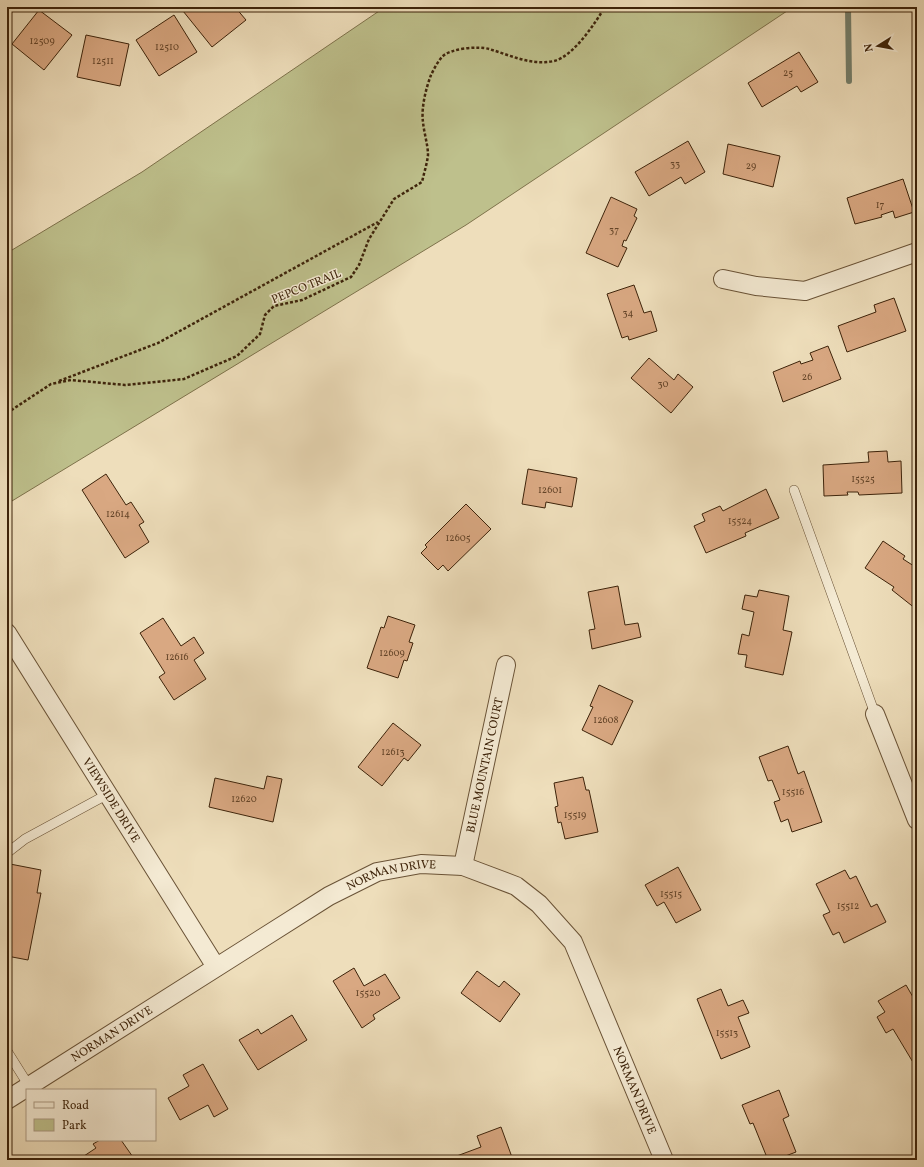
<svg xmlns="http://www.w3.org/2000/svg" width="924" height="1167" viewBox="0 0 924 1167" font-family="Vollkorn,serif">
  <style>
    .green { fill: #bec08c; stroke: #7e724b }
    .lines { fill: none; stroke-linecap: round; stroke-linejoin: round }
    .stream { stroke: #747f6c; stroke-width: 6 }
    .building { fill: #d9a882; stroke: #3d230a }
    .lane-casing { stroke: #695236; stroke-width: 10 }
    .street-casing { stroke: #695236; stroke-width: 20 }
    .path { stroke: #3d230a; stroke-width: 2.5; stroke-dasharray: 3 2; stroke-linecap: butt }
    .lane { stroke: #f4ead3; stroke-width: 9 }
    .street { stroke: #f4ead3; stroke-width: 18 }
    .labels { text-anchor: middle; stroke-width: 3; stroke-linejoin: round; paint-order: stroke }
    .number-label { font-size: 10px; fill: #644428 }
    .street-label { font-size: 12px; fill: #3d230a; stroke: #f4ead3 }
  </style>
  <rect width="100%" height="100%" fill="#eedebb"/>
  <filter id="stains"><feTurbulence type="fractalNoise" baseFrequency=".005" numOctaves="4"/><feColorMatrix values="0 0 0 0 .2 0 0 0 0 .09 0 0 0 0 .02 0 0 0 .5 -.17"/></filter>
  <radialGradient id="worn" r=".72"><stop offset=".6" stop-color="#630" stop-opacity="0"/><stop offset="1" stop-color="#630" stop-opacity=".3"/></radialGradient>
  <path class="green" d="M385 7H793L466 225 7 504V253L142 172Z"/>
  <g class="lines">
    <path class="stream" d="M848 7 849 81"/>
  </g>
  <g class="building">
    <path d="M7 7H22L10 13Z"/>
    <path d="M188 7H235L246 20 212 47 183 11Z"/>
    <path d="M39 10 72 35 44 70 12 44Z"/>
    <path d="M174 15 197 52 159 76 136 40Z"/>
    <path d="M86 35 129 44 120 86 77 77Z"/>
    <path d="M799 52 818 82 801 92 797 86 762 107 748 83Z"/>
    <path d="M688 141 705 172 685 184 681 177 649 196 635 172Z"/>
    <path d="M728 144 780 156 773 187 723 174Z"/>
    <path d="M903 179 914 212 895 218 893 211 881 215 882 217 855 224 847 198Z"/>
    <path d="M611 197 637 209 634 216 637 218 626 241 624 240 622 246 627 248 618 267 586 253Z"/>
    <path d="M634 285 644 313 651 311 657 331 629 340 628 336 622 338 607 294Z"/>
    <path d="M894 298 906 331 847 352 838 326 876 312 874 305Z"/>
    <path d="M828 346 841 379 783 402 773 372 800 361 801 364 813 360 810 353Z"/>
    <path d="M649 358 674 380 678 374 693 387 671 413 631 378Z"/>
    <path d="M887 451 888 462 901 461 902 493 859 495 858 492H847L848 495 824 496 823 465 869 462 868 452Z"/>
    <path d="M528 469 577 478 572 507 546 502 545 508 522 504Z"/>
    <path d="M106 474 126 505 131 502 144 522 139 525 149 542 125 558 82 490Z"/>
    <path d="M766 489 779 518 745 533 746 536 706 553 694 526 705 521 702 514 720 506 723 511Z"/>
    <path d="M466 504 491 529 448 571 443 565 438 570 421 553 427 547 425 545Z"/>
    <path d="M883 541 905 556 903 559 917 568 916 609 892 590 894 587 865 568Z"/>
    <path d="M618 586 625 625 638 623 641 637 592 649 589 630 595 629 588 592Z"/>
    <path d="M759 590 789 596 783 630 792 632 783 675 745 667 747 655 738 654 742 634 749 636 754 612 742 609 745 595 757 597Z"/>
    <path d="M388 616 415 625 409 642 413 643 407 661 404 660 398 678 367 668 381 627 384 628Z"/>
    <path d="M163 618 181 646 194 637 204 653 194 660 206 679 174 700 159 677 165 673 140 633Z"/>
    <path d="M599 685 633 701 612 745 582 730 593 707 590 706Z"/>
    <path d="M393 723 421 745 408 761 404 758 382 786 358 767Z"/>
    <path d="M788 746 798 774 804 771 822 822 792 832 788 819 781 822 774 802 780 800 772 780 768 781 759 757Z"/>
    <path d="M267 776 282 779 273 822 209 807 215 778 264 789Z"/>
    <path d="M583 777 586 790H589L598 832 565 839 561 822 558 823 555 807 558 806 554 783Z"/>
    <path d="M10 864 41 870 37 893H41L28 960 7 956V883Z"/>
    <path d="M678 867 701 910 676 923 664 902 657 906 645 885Z"/>
    <path d="M845 870 850 879 856 876 871 907 877 904 886 922 844 943 839 932 833 935 823 915 830 912 816 884Z"/>
    <path d="M354 968 364 986 385 974 400 998 373 1015 375 1019 362 1028 333 981Z"/>
    <path d="M477 971 499 987 504 981 520 994 500 1022 461 993Z"/>
    <path d="M906 985 917 1004V1069L893 1029 886 1033 877 1017 885 1012 878 1001Z"/>
    <path d="M721 989 728 1006 743 1000 749 1013 738 1017 750 1047 721 1059 697 999Z"/>
    <path d="M292 1015 307 1040 258 1070 239 1040 258 1029 261 1034Z"/>
    <path d="M203 1064 228 1109 214 1117 208 1105 180 1120 168 1098 189 1086 183 1075Z"/>
    <path d="M779 1090 789 1116 783 1119 796 1152 775 1160H768L753 1123 750 1124 742 1105Z"/>
    <path d="M501 1127 513 1160H455L454 1157 481 1147 477 1136Z"/>
    <path d="M100 1140H121L135 1160H78L96 1148 93 1144Z"/>
  </g>
  <g class="lines">
    <defs>
      <g id="lane">
        <path d="M794 490 875 714"/>
        <path d="M7 853 25 839 108 794"/>
        <path d="M7 1051 29 1086"/>
      </g>
      <g id="street">
        <path d="M723 279 756 286 805 291 917 252"/>
        <path id="s1" d="M7 633 216 967"/>
        <path d="M875 714 917 820"/>
        <path id="s2" d="M463 866 506 665"/>
        <path id="s3" d="M7 1100 329 896 377 872 421 864 463 866 516 886 539 904 573 942 664 1160"/>
      </g>
    </defs>
    <use href="#lane" class="lane-casing"/>
    <use href="#street" class="street-casing"/>
    <g class="path">
      <path d="M59 381 158 343 378 222"/>
      <path d="M7 413 51 384 71 380 125 385 184 379 237 356 260 334 265 315 274 306 302 300 351 277 359 265 369 239 394 199 422 182C424 173 427 164 428 155 428 145 424 133 423 122 421 108 426 88 431 75 434 69 438 61 442 57 450 48 479 46 489 49 510 55 531 66 554 61 574 56 595 23 605 7"/>
    </g>
    <use href="#lane" class="lane"/>
    <use href="#street" class="street"/>
  </g>
  <g class="labels">
    <g class="number-label">
      <text x="42" y="44">12509</text>
      <text x="167" y="50">12510</text>
      <text x="103" y="64">12511</text>
      <text x="788" y="76">25</text>
      <text x="675" y="167">33</text>
      <text x="751" y="169">29</text>
      <text x="880" y="208">17</text>
      <text x="614" y="233">37</text>
      <text x="628" y="316">34</text>
      <text x="807" y="380">26</text>
      <text x="663" y="387">30</text>
      <text x="863" y="482">15525</text>
      <text x="550" y="493">12601</text>
      <text x="118" y="517">12614</text>
      <text x="740" y="524">15524</text>
      <text x="458" y="541">12605</text>
      <text x="392" y="656">12609</text>
      <text x="177" y="660">12616</text>
      <text x="606" y="723">12608</text>
      <text x="393" y="755">12613</text>
      <text x="793" y="795">15516</text>
      <text x="244" y="802">12620</text>
      <text x="575" y="818">15519</text>
      <text x="671" y="897">15515</text>
      <text x="848" y="909">15512</text>
      <text x="368" y="996">15520</text>
      <text x="727" y="1036">15513</text>
    </g>
    <g class="street-label">
      <text transform="translate(306 286) rotate(-22)" y="4">PEPCO TRAIL</text>
      <text dy="4" stroke="none"><textPath href="#s2" startOffset="103">BLUE MOUNTAIN COURT</textPath></text>
      <text dy="4" stroke="none"><textPath href="#s1" startOffset="197">VIEWSIDE DRIVE</textPath></text>
      <text dy="4" stroke="none"><textPath href="#s3" startOffset="448">NORMAN DRIVE</textPath></text>
      <text dy="4" stroke="none"><textPath href="#s3" startOffset="124">NORMAN DRIVE</textPath></text>
      <text dy="4" stroke="none"><textPath href="#s3" startOffset="819">NORMAN DRIVE</textPath></text>
    </g>
  </g>
  <rect width="924" height="1167" fill="none" stroke="#eedebb" stroke-width="24"/>
  <rect x="8" y="8" width="908" height="1151" fill="none" stroke="#3d230a" stroke-width="2"/>
  <rect x="12" y="12" width="900" height="1143" fill="none" stroke="#3d230a"/>
  <rect x="26" y="1089" width="130" height="52" fill="#f4ead3" stroke="#ab9a83"/>
  <rect x="34" y="1102" width="20" height="6" fill="#f4ead3" stroke="#ab9a83"/>
  <text x="62" y="1109" font-size="12" fill="#3d230a">Road</text>
  <rect x="34" y="1119" width="20" height="12" fill="#bec08c" stroke="#ab9a83"/>
  <text x="62" y="1129" font-size="12" fill="#3d230a">Park</text>
  <g transform="translate(878 46) rotate(259)" stroke="#f4ead3" stroke-width="3" paint-order="stroke">
  <path d="M0-3L7 15L0 10L-7 15Z" fill="#3d230a"/>
  <text y="-6" font-size="11" font-weight="bold" text-anchor="middle" fill="#3d230a">N</text>
  </g>
  <rect width="100%" height="100%" filter="url(#stains)"/>
  <rect width="100%" height="100%" fill="url(#worn)"/>
</svg>
